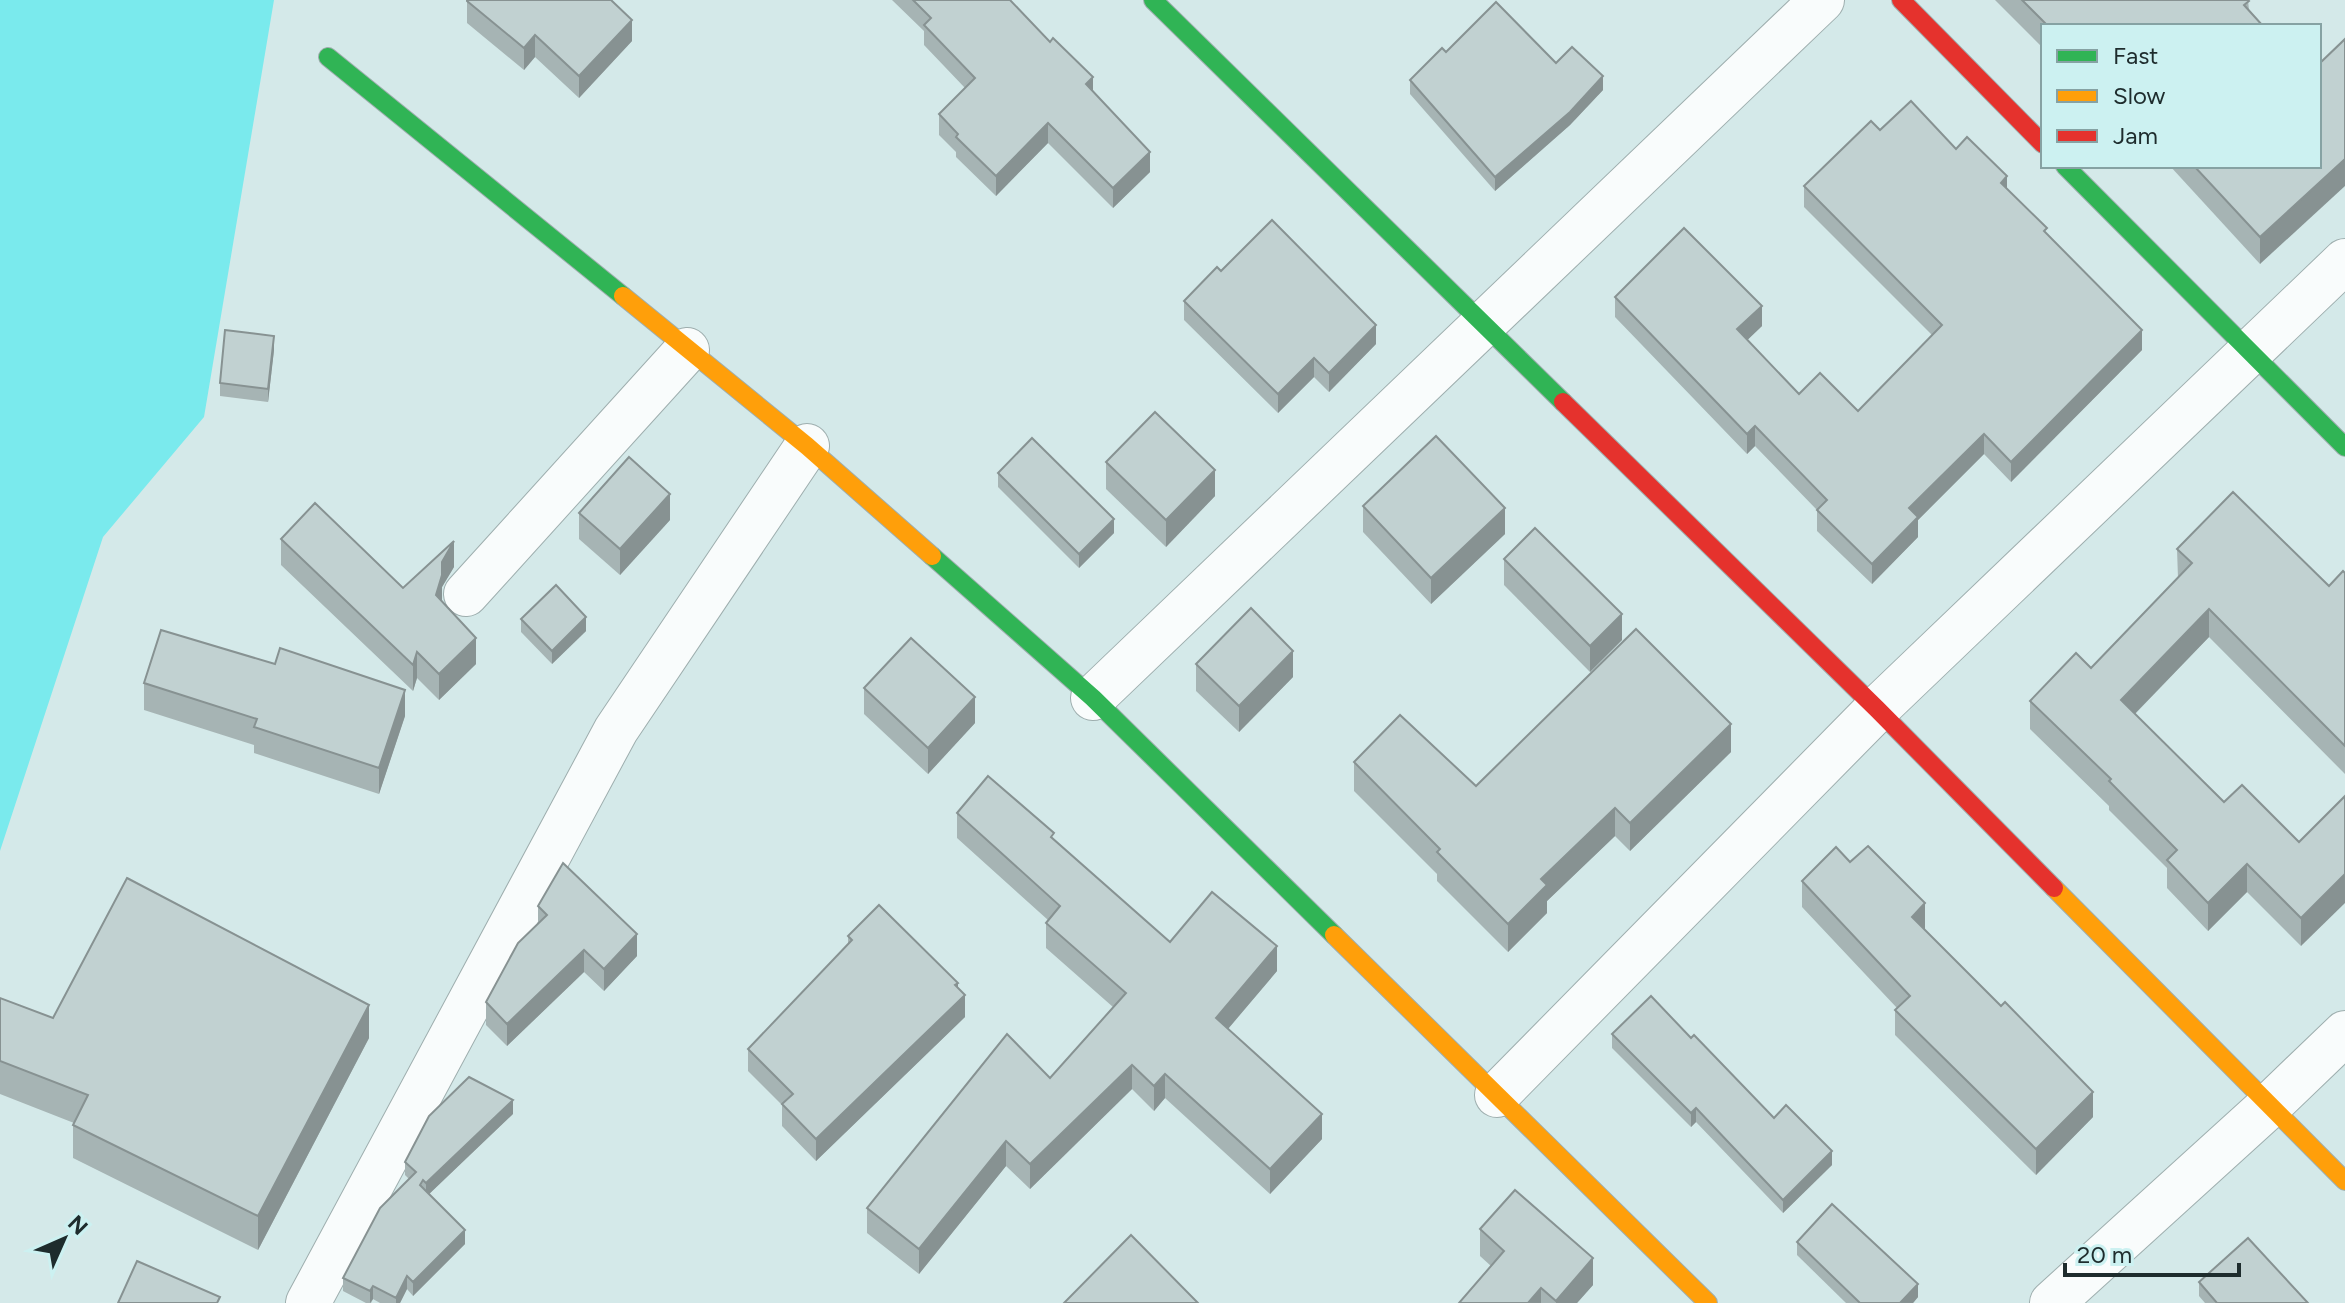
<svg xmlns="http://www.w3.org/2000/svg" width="2345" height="1303" viewBox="0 0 2345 1303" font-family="Figtree,sans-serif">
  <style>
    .water { fill: #7aeaed }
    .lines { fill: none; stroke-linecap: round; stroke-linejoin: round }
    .street-casing { stroke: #9eaeae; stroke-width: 46 }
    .fast-casing { stroke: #9eaeae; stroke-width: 20 }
    .slow-casing { stroke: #9eaeae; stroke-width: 20 }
    .jam-casing { stroke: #9eaeae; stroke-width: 20 }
    .street { stroke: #f9fcfc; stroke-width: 44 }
    .fast { stroke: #30b455; stroke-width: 18 }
    .slow { stroke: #ff9f0a; stroke-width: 18 }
    .jam { stroke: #e5322d; stroke-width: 18 }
    .wall { fill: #a6b4b4 }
    .shaded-wall { fill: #879292 }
    .building { fill: #c1d1d1; stroke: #879292; stroke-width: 2 }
  </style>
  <rect width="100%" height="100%" fill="#d4e9e9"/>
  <path class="water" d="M0 0H274L204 417 103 537 0 851Z"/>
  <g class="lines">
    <defs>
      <g id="street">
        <path d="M466 594 687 350"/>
        <path d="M1093 698 1822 0"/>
        <path d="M1497 1095 1877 709 2345 261"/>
        <path d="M308 1303 616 730 807 446"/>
        <path d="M2052 1303 2270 1105 2345 1033"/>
      </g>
      <g id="fast">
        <path d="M1153 0 1563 402"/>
        <path d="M328 57 623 296"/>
        <path d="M2065 166 2345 447"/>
        <path d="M932 556 1093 698 1334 935"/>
      </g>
      <g id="slow">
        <path d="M623 296 807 446 932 556"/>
        <path d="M2054 888 2345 1181"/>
        <path d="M1334 935 1708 1303"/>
      </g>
      <g id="jam">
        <path d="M1901 0 2043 144"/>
        <path d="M1563 402 1877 709 2054 888"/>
      </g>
    </defs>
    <use href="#street" class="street-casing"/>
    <use href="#fast" class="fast-casing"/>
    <use href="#slow" class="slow-casing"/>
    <use href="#jam" class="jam-casing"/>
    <use href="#street" class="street"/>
    <use href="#fast" class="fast"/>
    <use href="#slow" class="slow"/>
    <use href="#jam" class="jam"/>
  </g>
  <g class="wall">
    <path d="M892 0H1010L1093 92 1150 172 1113 208 1048 143 996 196 956 157V152L939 135V114L965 88 924 45V31Z"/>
    <path d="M1995 0H2248L2249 10 2263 26H2043V48Z"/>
    <path d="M467 1 632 41 579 98 535 57 524 70 467 23Z"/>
    <path d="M1446 52 1556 63 1603 90 1570 125 1495 191 1410 94V80Z"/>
    <path d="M1956 149 2007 189 2047 234 2142 350 2011 482 1984 454 1918 520V537L1872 584 1817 531V510L1755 446 1747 454 1615 317V297L1762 326 1747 340 1799 394 1858 411 1932 335 1804 207V186Z"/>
    <path d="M2170 166H2319L2260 264Z"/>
    <path d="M1221 271 1376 344 1329 392 1314 377 1278 413 1184 320V301Z"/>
    <path d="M274 350 268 402 220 396V383Z"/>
    <path d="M1106 462 1215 496 1166 547 1106 489Z"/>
    <path d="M998 473 1114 533 1079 568 998 487Z"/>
    <path d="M1363 506 1505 534 1431 604 1363 532Z"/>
    <path d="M579 513 670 520 620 575 579 539Z"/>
    <path d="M281 539 403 588 454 567 442 587V602L476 664 439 700 417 678 413 691 281 565Z"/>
    <path d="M2177 549 2329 586 2345 573V774L2209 637 2135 714 2224 802 2299 842 2345 796 2301 946 2247 892 2208 931 2167 888V868L2109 810V806L2030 729V701L2091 668 2178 578Z"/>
    <path d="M1504 559 1622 640 1590 672 1504 585Z"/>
    <path d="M521 619 586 631 552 664 521 632Z"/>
    <path d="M1196 664 1293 677 1239 732 1196 691Z"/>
    <path d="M144 683 405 716 379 794 254 753V745L144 710Z"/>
    <path d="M864 688 975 723 928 774 864 714Z"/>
    <path d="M1731 752 1630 851 1615 836 1547 901V913L1508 952 1437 881V874L1354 791V762L1476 786Z"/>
    <path d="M957 813 1054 840 1170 942 1277 971 1228 1029 1322 1139 1270 1194 1165 1098 1154 1111 1132 1089 1030 1189 1006 1166 919 1274 867 1233V1208L1050 1078 1113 1007 1046 948V923L1048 920 957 838Z"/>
    <path d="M1850 862 1925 929 1924 930 2093 1117 2036 1175 1895 1035V1010L1897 1008 1802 907V881Z"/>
    <path d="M538 906 637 956 604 991 584 972 507 1046 486 1025V1002L538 924Z"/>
    <path d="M848 936 958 988 965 1017 816 1161 782 1126V1105L748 1071V1049L848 944Z"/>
    <path d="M0 998 53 1018 369 1038 258 1250 73 1158V1125L74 1123 0 1094Z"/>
    <path d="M1612 1034 1691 1038 1774 1118 1832 1165 1783 1213 1696 1122 1691 1127 1612 1048Z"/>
    <path d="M513 1114 429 1194 465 1244 413 1296 407 1289 400 1303H380L373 1299 371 1303H366L343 1291V1278L409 1179 405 1175V1162Z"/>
    <path d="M1480 1229 1593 1285 1577 1303H1459L1491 1266 1480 1256Z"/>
    <path d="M1797 1242 1918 1297 1913 1303H1846L1797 1255Z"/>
    <path d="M2199 1282 2308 1303H2205L2199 1296Z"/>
  </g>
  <g class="shaded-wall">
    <path d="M632 20V41L579 98V76Z"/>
    <path d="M535 35V57L524 70V48Z"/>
    <path d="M1603 76V90L1570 125 1495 191V177Z"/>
    <path d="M1093 77V98L1086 84Z"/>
    <path d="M1048 123V143L996 196V176Z"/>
    <path d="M1150 152V172L1113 208V188Z"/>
    <path d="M2345 159V186L2260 264V237Z"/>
    <path d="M2007 176V197L2001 183Z"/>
    <path d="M1762 306V326L1737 350V329Z"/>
    <path d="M1376 325V344L1329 392V373Z"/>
    <path d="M2142 330V350L2011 482V462Z"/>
    <path d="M274 336V350L268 402V389Z"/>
    <path d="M1314 358V377L1278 413V394Z"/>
    <path d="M1755 426V446L1747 454V434Z"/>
    <path d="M1984 434V454L1918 520V537L1872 584V564L1909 508Z"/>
    <path d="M1215 470V496L1166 547V520Z"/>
    <path d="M670 494V520L620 575V549Z"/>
    <path d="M1505 508V534L1431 604V578Z"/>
    <path d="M1114 519V533L1079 568V554Z"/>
    <path d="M454 541V567L442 587V601L436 622V595L442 562Z"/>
    <path d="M2209 609V637L2121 728V700Z"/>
    <path d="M1622 614V640L1590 672V646Z"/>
    <path d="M586 617V631L552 664V651Z"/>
    <path d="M476 638V664L439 700V674Z"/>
    <path d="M1293 651V677L1239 732V706Z"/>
    <path d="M417 652V678L413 691V665Z"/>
    <path d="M405 690V716L379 794V768Z"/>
    <path d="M975 697V723L928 774V748Z"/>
    <path d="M1731 724V752L1630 851V823Z"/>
    <path d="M1615 808V836L1547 901V913L1508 952V924L1541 879Z"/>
    <path d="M2247 864V892L2208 931V903Z"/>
    <path d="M2345 874V903L2301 946V918Z"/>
    <path d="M1925 903V929L1912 942V917Z"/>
    <path d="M637 934V956L604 991V969Z"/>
    <path d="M1277 946V971L1216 1043V1018Z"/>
    <path d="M584 950V972L507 1046V1024Z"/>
    <path d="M958 983V1002L965 995V1017L816 1161V1139Z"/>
    <path d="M369 1005V1038L258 1250V1216Z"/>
    <path d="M1132 1065V1089L1030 1189V1164Z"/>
    <path d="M1165 1074V1098L1154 1111V1086Z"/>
    <path d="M2093 1092V1117L2036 1175V1149Z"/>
    <path d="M513 1100V1114L426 1197V1183Z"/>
    <path d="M1696 1108V1122L1691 1127V1113Z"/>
    <path d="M1322 1114V1139L1270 1194V1169Z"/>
    <path d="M1006 1141V1166L919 1274V1249Z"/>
    <path d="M1832 1151V1165L1783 1213V1200Z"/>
    <path d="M465 1230V1244L413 1296V1282Z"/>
    <path d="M1593 1258V1285L1577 1303H1556V1301Z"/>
    <path d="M407 1276V1289L400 1303H396V1298Z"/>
    <path d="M1918 1284V1297L1913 1303H1900Z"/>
    <path d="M373 1286V1299L370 1303V1291Z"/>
    <path d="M1541 1288V1303H1528Z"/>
  </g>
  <g class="building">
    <path d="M467 0H611L632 20 579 76 535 35 524 48 467 1Z"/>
    <path d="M913 0H1010L1050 42 1053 38 1093 77 1086 84 1150 152 1113 188 1048 123 996 176 956 137 958 134 939 114 975 78 924 25 931 18Z"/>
    <path d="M2022 0H2248L2249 1 2244 5 2263 26H2048Z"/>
    <path d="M1496 2 1556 63 1572 47 1603 76 1570 112 1495 177 1410 80 1442 48 1446 52Z"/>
    <path d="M2345 39V159L2260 237 2194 166H2319V64Z"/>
    <path d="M1911 101 1956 149 1967 137 2007 176 2001 183 2047 228 2044 231 2142 330 2011 462 1984 434 1909 508 1918 517 1872 564 1817 510 1827 500 1755 426 1747 434 1615 297 1684 228 1762 306 1737 329 1799 394 1820 373 1858 411 1942 325 1804 186 1871 121 1880 130Z"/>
    <path d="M1272 220 1376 325 1329 373 1314 358 1278 394 1184 301 1217 267 1221 271Z"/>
    <path d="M225 330 274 336 268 389 220 383Z"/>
    <path d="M1155 412 1215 470 1166 520 1106 462Z"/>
    <path d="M1436 436 1505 508 1431 578 1363 506Z"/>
    <path d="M1032 438 1114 519 1079 554 998 473Z"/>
    <path d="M629 457 670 494 620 549 579 513Z"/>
    <path d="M2233 492 2329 586 2343 571 2345 573V746L2209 609 2121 700 2224 802 2242 785 2299 842 2345 796V874L2301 918 2247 864 2208 903 2167 860 2177 850 2109 781 2111 779 2030 701 2076 653 2091 668 2192 563 2177 549Z"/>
    <path d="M315 503 403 588 454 541 442 562V575L436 595 476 638 439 674 417 652 413 665 281 539Z"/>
    <path d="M1535 528 1622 614 1590 646 1504 559Z"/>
    <path d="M556 585 586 617 552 651 521 619Z"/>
    <path d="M1251 608 1293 651 1239 706 1196 664Z"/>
    <path d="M1636 629 1731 724 1630 823 1615 808 1541 879 1547 885 1508 924 1437 852 1440 849 1354 762 1400 715 1476 786Z"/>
    <path d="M161 630 275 664 280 648 405 690 379 768 254 727 257 719 144 683Z"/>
    <path d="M911 638 975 697 928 748 864 688Z"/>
    <path d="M988 776 1054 833 1051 837 1170 942 1212 892 1277 946 1216 1018 1322 1114 1270 1169 1165 1074 1154 1086 1132 1065 1030 1164 1006 1141 919 1249 867 1208 1007 1034 1050 1078 1126 993 1046 923 1060 906 957 813Z"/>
    <path d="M1868 846 1925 903 1912 917 2001 1006 2005 1002 2093 1092 2036 1149 1895 1010 1910 996 1802 881 1836 847 1850 862Z"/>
    <path d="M563 863 637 934 604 969 584 950 507 1024 486 1002 518 943 547 915 538 906Z"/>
    <path d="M127 878 369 1005 258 1216 73 1125 88 1095 0 1061V998L53 1018Z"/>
    <path d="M879 905 958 983 955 985 965 995 816 1139 782 1104 793 1094 748 1049 852 940 848 936Z"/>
    <path d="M1651 996 1691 1038 1694 1035 1774 1118 1786 1105 1832 1151 1783 1200 1696 1108 1691 1113 1612 1034Z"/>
    <path d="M469 1077 513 1100 426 1183 423 1180 420 1185 465 1230 413 1282 407 1276 396 1298 373 1286 370 1291 343 1278 380 1208 416 1172 405 1162 429 1116Z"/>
    <path d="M1515 1190 1593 1258 1556 1301 1541 1288 1528 1303H1459L1504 1251 1480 1229Z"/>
    <path d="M1832 1204 1918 1284 1900 1303H1860L1797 1242Z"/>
    <path d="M1131 1235 1198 1303H1064Z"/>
    <path d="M2248 1238 2308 1303H2217L2199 1282Z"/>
    <path d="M137 1261 220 1297 217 1303H118Z"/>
  </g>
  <rect x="2041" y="24" width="280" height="144" fill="#ccf1f1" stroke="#86a2a3" stroke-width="2"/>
  <rect x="2057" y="50" width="40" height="12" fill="#30b455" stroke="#86a2a3" stroke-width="2"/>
  <text x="2113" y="64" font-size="24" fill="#1e2c2d">Fast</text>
  <rect x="2057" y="90" width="40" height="12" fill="#ff9f0a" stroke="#86a2a3" stroke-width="2"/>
  <text x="2113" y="104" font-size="24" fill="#1e2c2d">Slow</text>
  <rect x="2057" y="130" width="40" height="12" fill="#e5322d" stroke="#86a2a3" stroke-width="2"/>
  <text x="2113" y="144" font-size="24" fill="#1e2c2d">Jam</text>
  <g transform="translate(64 1239) rotate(45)" stroke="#ccf1f1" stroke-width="6" paint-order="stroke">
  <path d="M0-6L14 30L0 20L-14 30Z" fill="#1e2c2d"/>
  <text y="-12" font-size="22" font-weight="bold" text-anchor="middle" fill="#1e2c2d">N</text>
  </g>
  <path d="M2065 1263v12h174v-12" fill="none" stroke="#1e2c2d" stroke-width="4"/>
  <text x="2077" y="1263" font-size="24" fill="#1e2c2d" stroke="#ccf1f1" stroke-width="6" paint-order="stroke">20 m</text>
</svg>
